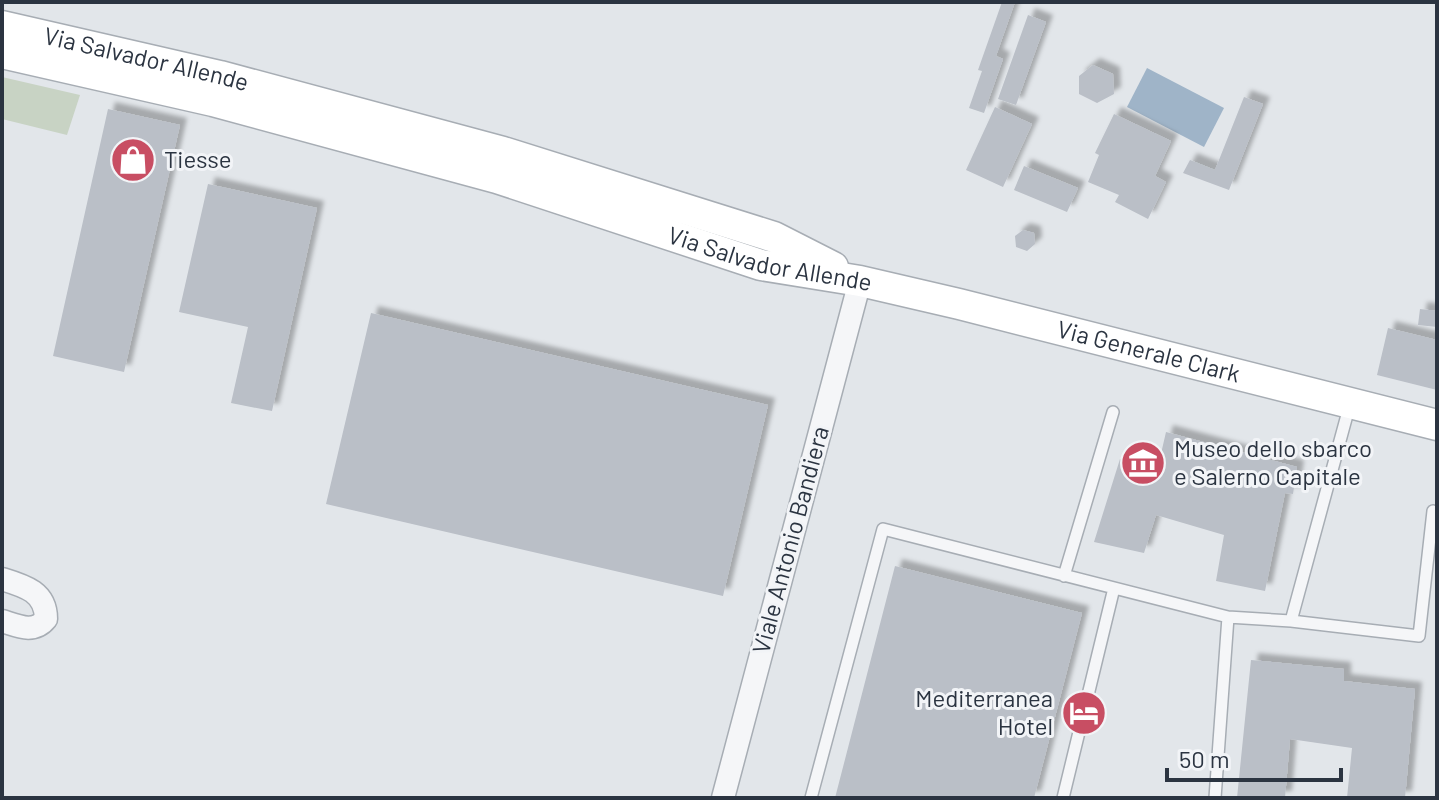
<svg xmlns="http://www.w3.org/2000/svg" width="1439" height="800" font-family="Barlow,sans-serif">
	<defs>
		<filter id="shadow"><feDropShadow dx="7" dy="-7" stdDeviation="2" flood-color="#0004"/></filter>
	</defs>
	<rect width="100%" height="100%" fill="#e2e6ea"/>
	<path fill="#c8d3c4" d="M2 77 80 95 67 135 2 119Z"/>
	<path fill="#9fb4c8" d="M1147 68 1224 108 1204 147 1127 107Z"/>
	<path fill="#babfc7" filter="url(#shadow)" d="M1002 2H1015L996 56 1003 59 984 113 969 108 982 71 978 70Z
		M1028 15 1046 22 1016 105 998 99Z
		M1093 65 1113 74 1114 94 1097 103 1079 94V76Z
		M1244 97 1263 104 1229 190 1183 173 1190 160 1215 170Z
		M995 107 1032 124 1003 187 966 170Z
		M108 109 180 125 124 372 53 356Z
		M1114 114 1171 141 1155 176 1166 182 1148 219 1115 202 1119 195 1088 182 1099 155 1095 153Z
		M1024 166 1078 188 1067 212 1014 190Z
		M208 184 317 208 272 411 231 403 248 327 179 312Z
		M1023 230 1034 233 1035 244 1027 251 1016 247 1015 236Z
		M1420 309 1437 311V327L1418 325Z
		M371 313 768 405 723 596 326 504Z
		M1388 328 1437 340V390L1377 375Z
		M1166 432 1297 467 1293 494 1285 493 1265 591 1216 581 1224 535 1156 515 1144 553 1094 542 1120 459 1157 471Z
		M895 566 1082 613 1034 798H835Z
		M1251 660 1344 669V681L1415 689 1405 798H1347L1352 748 1290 739 1285 798H1237Z"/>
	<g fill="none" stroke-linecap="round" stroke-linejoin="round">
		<g stroke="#a7adb4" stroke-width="14">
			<path id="service" d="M1064 576 1113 412
				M1291 621 1419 636 1433 511
				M811 798 883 529 1228 617 1291 621 1350 404
				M1063 798 1114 588
				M1215 798 1228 617"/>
		</g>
		<g stroke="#a7adb4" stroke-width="25">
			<path id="minor" d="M2 579C25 586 46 592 46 619 34 634 18 626 2 621
				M723 798 860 281"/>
		</g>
		<g stroke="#a7adb4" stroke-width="33">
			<g id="secondary">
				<path id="s1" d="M2 26 220 76 503 152 774 237 833 267"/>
				<path id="s2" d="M2 53 213 101 497 178 761 265 860 281 959 304 1437 425"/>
			</g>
		</g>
		<use href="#service" stroke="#f5f6f8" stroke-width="11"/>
		<use href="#minor" stroke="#f5f6f8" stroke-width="22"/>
		<use href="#secondary" stroke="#fff" stroke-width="30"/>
	</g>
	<defs>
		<g id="shop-disc" transform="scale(2.3)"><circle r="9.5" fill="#c84e63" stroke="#f2f4f7"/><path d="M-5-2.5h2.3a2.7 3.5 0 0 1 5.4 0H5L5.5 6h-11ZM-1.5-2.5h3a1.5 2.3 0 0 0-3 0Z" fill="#fff"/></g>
		<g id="museum-disc" transform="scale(2.3)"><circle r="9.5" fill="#c84e63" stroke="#f2f4f7"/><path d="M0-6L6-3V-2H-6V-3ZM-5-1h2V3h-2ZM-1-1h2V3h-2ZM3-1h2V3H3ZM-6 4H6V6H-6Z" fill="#fff"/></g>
		<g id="hotel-disc" transform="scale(2.3)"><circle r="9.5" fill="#c84e63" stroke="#f2f4f7"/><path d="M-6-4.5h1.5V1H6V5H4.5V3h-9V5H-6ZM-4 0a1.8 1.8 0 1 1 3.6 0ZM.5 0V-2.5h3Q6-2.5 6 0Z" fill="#fff"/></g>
	</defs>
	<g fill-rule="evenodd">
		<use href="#shop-disc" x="133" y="160"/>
		<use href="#museum-disc" x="1143" y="463"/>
		<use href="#hotel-disc" x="1084" y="713"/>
	</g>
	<g text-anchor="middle" stroke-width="6" stroke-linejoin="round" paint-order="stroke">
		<g font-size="24" fill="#2b3441" stroke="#f2f4f7">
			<text dy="8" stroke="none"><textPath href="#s1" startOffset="148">Via Salvador Allende</textPath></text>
			<text dy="8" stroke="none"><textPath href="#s2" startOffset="796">Via Salvador Allende</textPath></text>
			<text dy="8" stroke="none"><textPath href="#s2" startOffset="1186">Via Generale Clark</textPath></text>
			<text transform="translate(791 540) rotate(-75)" y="8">Viale Antonio Bandiera</text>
		</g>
		<g font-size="24" fill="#2b3441" stroke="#f2f4f7" text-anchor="start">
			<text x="164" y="168">Tiesse</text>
			<text x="1174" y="457">Museo dello sbarco<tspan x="1174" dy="28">e Salerno Capitale</tspan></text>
			<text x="1053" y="707" text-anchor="end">Mediterranea<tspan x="1053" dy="28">Hotel</tspan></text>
		</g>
	</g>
	<rect width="1439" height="800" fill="none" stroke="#2b3441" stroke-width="8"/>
	<path d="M1167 768v12h174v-12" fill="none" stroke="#2b3441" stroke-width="4"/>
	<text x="1179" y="768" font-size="24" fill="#2b3441" stroke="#f2f4f7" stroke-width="6" paint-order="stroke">50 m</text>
</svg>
